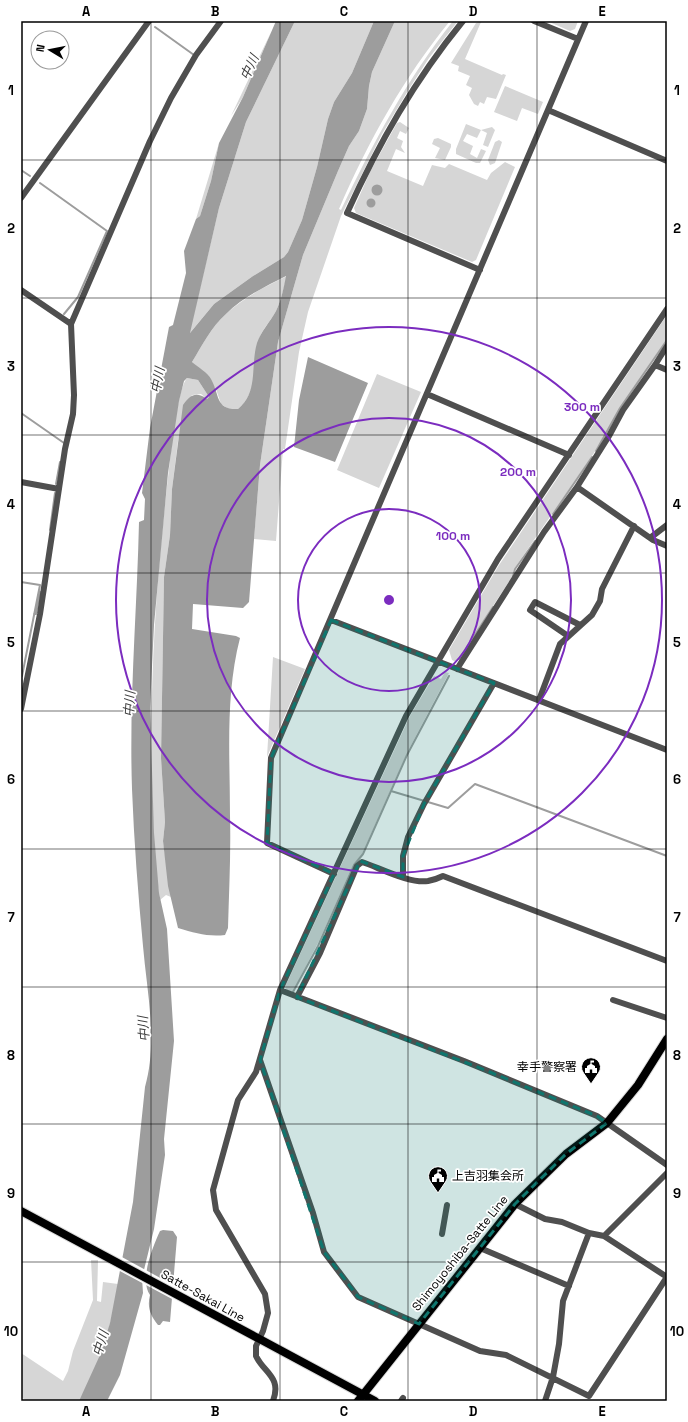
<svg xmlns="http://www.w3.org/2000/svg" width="688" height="1422" font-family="'Space Grotesk','Noto Sans JP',sans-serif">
	<rect width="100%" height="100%" fill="#fff"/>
	<path fill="#d6d6d6" d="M295 21H374L352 73 334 102 328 119 317 167 302 220 288 252 284 257 253 276 214 304 189 334 219 208 246 122Z
		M395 21H450C404 77 368 142 339 209L341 210C373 143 407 79 453 21H458L429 58 409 89 382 134 341 216 308 312 299 352 285 449H283L276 541 254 539 260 465 278 342 303 255 338 171 349 146 359 131 367 109 369 86 372 72Z
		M547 21H578L575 29 570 31Z
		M479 22H481L465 59 502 75 503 74 506 75 496 99 487 97 484 104 480 102 478 106 474 104 469 95 472 88 466 85 470 76 458 71 459 66 451 63 476 23Z
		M272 30 243 97 231 116Z
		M505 86 543 102 538 114 522 108 517 121 494 112Z
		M400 122 409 128 406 134 400 131 397 138 403 141 401 147 405 153 396 149 387 171 423 186 432 165 445 168 449 164 487 180 491 173 505 162 515 167 476 260 472 262 356 213 354 208 371 170 397 123Z
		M466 124 481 130 492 127 495 130 488 147 483 145 487 133 481 130 477 138 467 134 463 141 473 146 470 154 477 158 481 149 486 151 480 163H476L456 154V149Z
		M438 138 451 144V147L445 160 435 158 440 148 432 144 434 139Z
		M499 140 502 142 495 163 490 165 488 160 495 142Z
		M219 143 211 181 200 216 196 219Z
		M287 276C284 287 281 301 276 311 272 319 265 326 261 334 251 359 261 390 238 409L230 410 221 404 216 389 192 362C202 346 211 327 226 314 243 298 266 286 287 276Z
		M667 315V339L620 408 594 453 514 569 512 577 456 662 452 660 449 650 499 565Z
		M377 374 421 392 379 488 337 470Z
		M187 378 198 380 209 397 207 399 201 394 192 395 182 414V422L178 441 172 489 170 535 164 577 161 758 165 822 163 841 171 897 166 895 160 900C154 863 153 825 152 788 149 678 157 569 170 460 172 444 178 388 187 378Z
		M273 657 305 669 267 757Z
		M445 672 449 673 408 751 362 854 353 865 319 941 292 993 287 991 285 987 410 716 434 676 441 679Z
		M91 1260H98L97 1301 101 1302 103 1282 118 1284C112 1325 100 1365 79 1401H27L21 1397V1353L63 1381 68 1371 73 1351 93 1300Z"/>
	<path fill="#9d9d9d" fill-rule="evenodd" d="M276 21H295L246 122 219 208 190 333 214 304 253 276 284 257 288 252 302 220 317 167 328 119 334 102 352 73 374 21H395L372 72 369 86 367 109 359 131 349 146 338 171 303 255 278 342 260 465 249 602 243 608 193 604 192 629 236 636 240 638C225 696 230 757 230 816 231 853 229 891 228 928L225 935C208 937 195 933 178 928L168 886 163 841 165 822 161 758 164 577 170 535 172 489 183 405C190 395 196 391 207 399L209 397 198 380 187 378 184 381 179 401 168 473 154 625 150 708 154 833 159 893 167 929 174 1041 164 1139 165 1155 154 1229 142 1278 143 1293 120 1375 107 1401H79L100 1355 110 1323 133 1202 145 1087C158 1041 147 993 143 946 138 894 134 841 132 789 129 700 137 611 139 522L144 520 145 499 142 493 150 428 169 327 173 325 186 273 184 251 196 219 200 216 211 181 219 143 243 97ZM286 276C284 287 281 301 276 311 270 322 261 331 257 343 250 367 259 391 238 409 215 410 220 395 211 379 208 373 198 367 192 362 202 346 211 327 226 314 242 298 266 286 286 276Z
		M371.5 190a5.5 5.5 0 1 1 11 0a5.5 5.5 0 1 1-11 0Z
		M366.5 203a4.5 4.5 0 1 1 9 0a4.5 4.5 0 1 1-9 0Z
		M308 357 368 383 335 462 294 447 299 400Z
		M163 1230 173 1231 177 1237 170 1322 163 1321 160 1325H158C150 1315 147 1307 150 1295 139 1280 153 1246 160 1231Z"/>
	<path fill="#fff" d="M120 1256 175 1286 174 1300 118 1270Z"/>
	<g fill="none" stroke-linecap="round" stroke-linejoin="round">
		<path stroke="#9d9d9d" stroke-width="2" d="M155 27 194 55
			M21 170 30 176
			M40 183 107 231 78 297 64 314
			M21 413 64 443
			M596 451 620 408 667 340
			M56 484 60 462
			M553 514 592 457
			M50 530 55 493
			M513 576 515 569 535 541
			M21 582 40 585 22 676
			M34 614H36L40 592
			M459 659 493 607
			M391 791 448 808 475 784 667 856
			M293 992 318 946 354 865 363 854 407 755 449 676"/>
		<g stroke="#dbdbdb" stroke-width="10">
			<path id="major" d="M21 1211 375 1401
				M358 1401 515 1204 566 1154 607 1123 638 1085 667 1039"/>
		</g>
		<path stroke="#4f4f4f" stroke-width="6" d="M463 21C414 81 379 143 347 213L480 270
			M534 21 578 39
			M548 110 667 161
			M21 198 149 21
			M21 290 71 324
			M655 365 667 370
			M427 394 569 455
			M21 482 59 489
			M577 487 653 540 667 546
			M650 538 667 525
			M331 620 667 750
			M568 636 530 610 535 602 580 625
			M457 669 544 532 577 487 609 436 623 410 655 365 667 346
			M539 700 560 644 592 615 600 601 602 589 634 526
			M21 709 40 614 65 449 73 414 74 395 71 324 150 141 171 98 196 55 221 21
			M334 874 267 843 271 758 586 21
			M403 877V856L408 837 424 804 494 683
			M280 990 464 1061 597 1116 667 1165
			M297 997 320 953 357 866 362 862C380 868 410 884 428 881 433 880 439 878 443 876L667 961
			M613 1000 667 1018
			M260 1060 313 1213 324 1252 358 1297 480 1351 506 1355 589 1396 667 1277
			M515 1204 545 1219 562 1222 589 1233 604 1236 667 1277
			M442 1234 447 1205
			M604 1236 667 1173
			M480 1248 569 1286
			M273 1401C282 1377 264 1373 256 1356V1346L263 1331 268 1313 265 1294 216 1210 213 1190 238 1100 256 1072 280 990 406 716 498 559 667 309
			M401 1401 403 1398
			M545 1401 553 1377 559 1344 563 1301 589 1233"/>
		<use href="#major" stroke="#000" stroke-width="8"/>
	</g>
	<path fill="#0f766e" fill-opacity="0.2" stroke="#0f766e" stroke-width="3" stroke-dasharray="8 5" stroke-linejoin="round" d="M331 620 494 683 424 804 403 856V877L360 861 297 997 485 1070 597 1116 607 1123 566 1154 515 1204 419 1324 358 1297 324 1252 260 1060 280 990 334 874 267 843 271 758Z"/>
	<path fill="none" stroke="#000" stroke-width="1" stroke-opacity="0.55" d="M151 21V1401M280 21V1401M408 21V1401M537 21V1401M21 160H667M21 298H667M21 435H667M21 573H667M21 711H667M21 849H667M21 987H667M21 1124H667M21 1262H667"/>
	<g fill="none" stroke="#7b2cbf" stroke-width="2">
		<circle cx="389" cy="600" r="91"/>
		<circle cx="389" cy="600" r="182"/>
		<circle cx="389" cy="600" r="273"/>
	</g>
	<defs>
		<g id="civic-pin" transform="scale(1)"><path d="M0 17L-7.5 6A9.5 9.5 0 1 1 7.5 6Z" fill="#000" stroke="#fff"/><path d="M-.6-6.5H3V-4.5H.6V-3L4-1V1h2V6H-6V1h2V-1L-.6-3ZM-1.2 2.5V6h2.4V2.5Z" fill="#fff"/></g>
	</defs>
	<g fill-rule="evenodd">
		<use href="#civic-pin" x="591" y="1067"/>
		<use href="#civic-pin" x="438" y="1176"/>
	</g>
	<g text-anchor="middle" stroke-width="3.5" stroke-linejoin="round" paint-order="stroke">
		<g font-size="12" fill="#000" stroke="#fff" text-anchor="end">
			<text x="577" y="1071">幸手警察署</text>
			<text x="452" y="1180" text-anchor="start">上吉羽集会所</text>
		</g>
		<g font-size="12" fill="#000" stroke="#fff">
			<text transform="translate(460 1253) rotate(-51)" y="4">Shimoyoshiba-Satte Line</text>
			<text transform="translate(203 1296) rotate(29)" y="4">Satte-Sakai Line</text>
		</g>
		<g font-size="13" font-style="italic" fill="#3e3e3e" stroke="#fff">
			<text transform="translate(249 67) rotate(-65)" y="5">中川</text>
			<text transform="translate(157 380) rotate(-79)" y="5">中川</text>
			<text transform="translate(129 704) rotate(-87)" y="5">中川</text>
			<text transform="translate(143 1029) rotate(-94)" y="5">中川</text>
			<text transform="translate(100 1343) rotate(-73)" y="5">中川</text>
		</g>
	</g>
	<circle cx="389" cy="600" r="6" fill="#7b2cbf" stroke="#fff" stroke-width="2"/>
	<g font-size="12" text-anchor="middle" font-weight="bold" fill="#7b2cbf" stroke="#fff" stroke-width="3.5" stroke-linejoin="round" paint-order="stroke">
		<text x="582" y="411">300 m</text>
		<text x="518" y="476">200 m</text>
		<text x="453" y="540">100 m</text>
	</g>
	<rect width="688" height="1422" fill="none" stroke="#ffffff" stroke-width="44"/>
	<g transform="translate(50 50) rotate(280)"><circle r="19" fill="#ffffff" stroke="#999999"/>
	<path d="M0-3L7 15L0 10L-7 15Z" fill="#000000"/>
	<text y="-6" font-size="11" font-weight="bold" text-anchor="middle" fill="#000000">N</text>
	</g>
	<rect x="22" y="22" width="644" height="1378" fill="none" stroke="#000" stroke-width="1.5"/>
	<g font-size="13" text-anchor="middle" font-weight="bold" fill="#000">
		<text x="86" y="16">A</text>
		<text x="215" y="16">B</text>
		<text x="344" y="16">C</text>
		<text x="473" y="16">D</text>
		<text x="602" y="16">E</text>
		<text x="11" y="95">1</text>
		<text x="677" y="95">1</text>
		<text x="11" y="233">2</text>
		<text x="677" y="233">2</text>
		<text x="11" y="371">3</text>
		<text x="677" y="371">3</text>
		<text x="11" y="509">4</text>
		<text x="677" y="509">4</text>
		<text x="11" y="647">5</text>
		<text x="677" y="647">5</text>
		<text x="11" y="784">6</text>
		<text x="677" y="784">6</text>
		<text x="11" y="922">7</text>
		<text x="677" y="922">7</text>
		<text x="11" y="1060">8</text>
		<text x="677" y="1060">8</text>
		<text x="11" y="1198">9</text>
		<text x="677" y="1198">9</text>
		<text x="11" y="1336">10</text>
		<text x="677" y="1336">10</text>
		<text x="86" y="1416">A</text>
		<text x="215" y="1416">B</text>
		<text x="344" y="1416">C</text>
		<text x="473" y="1416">D</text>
		<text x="602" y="1416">E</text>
	</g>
</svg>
